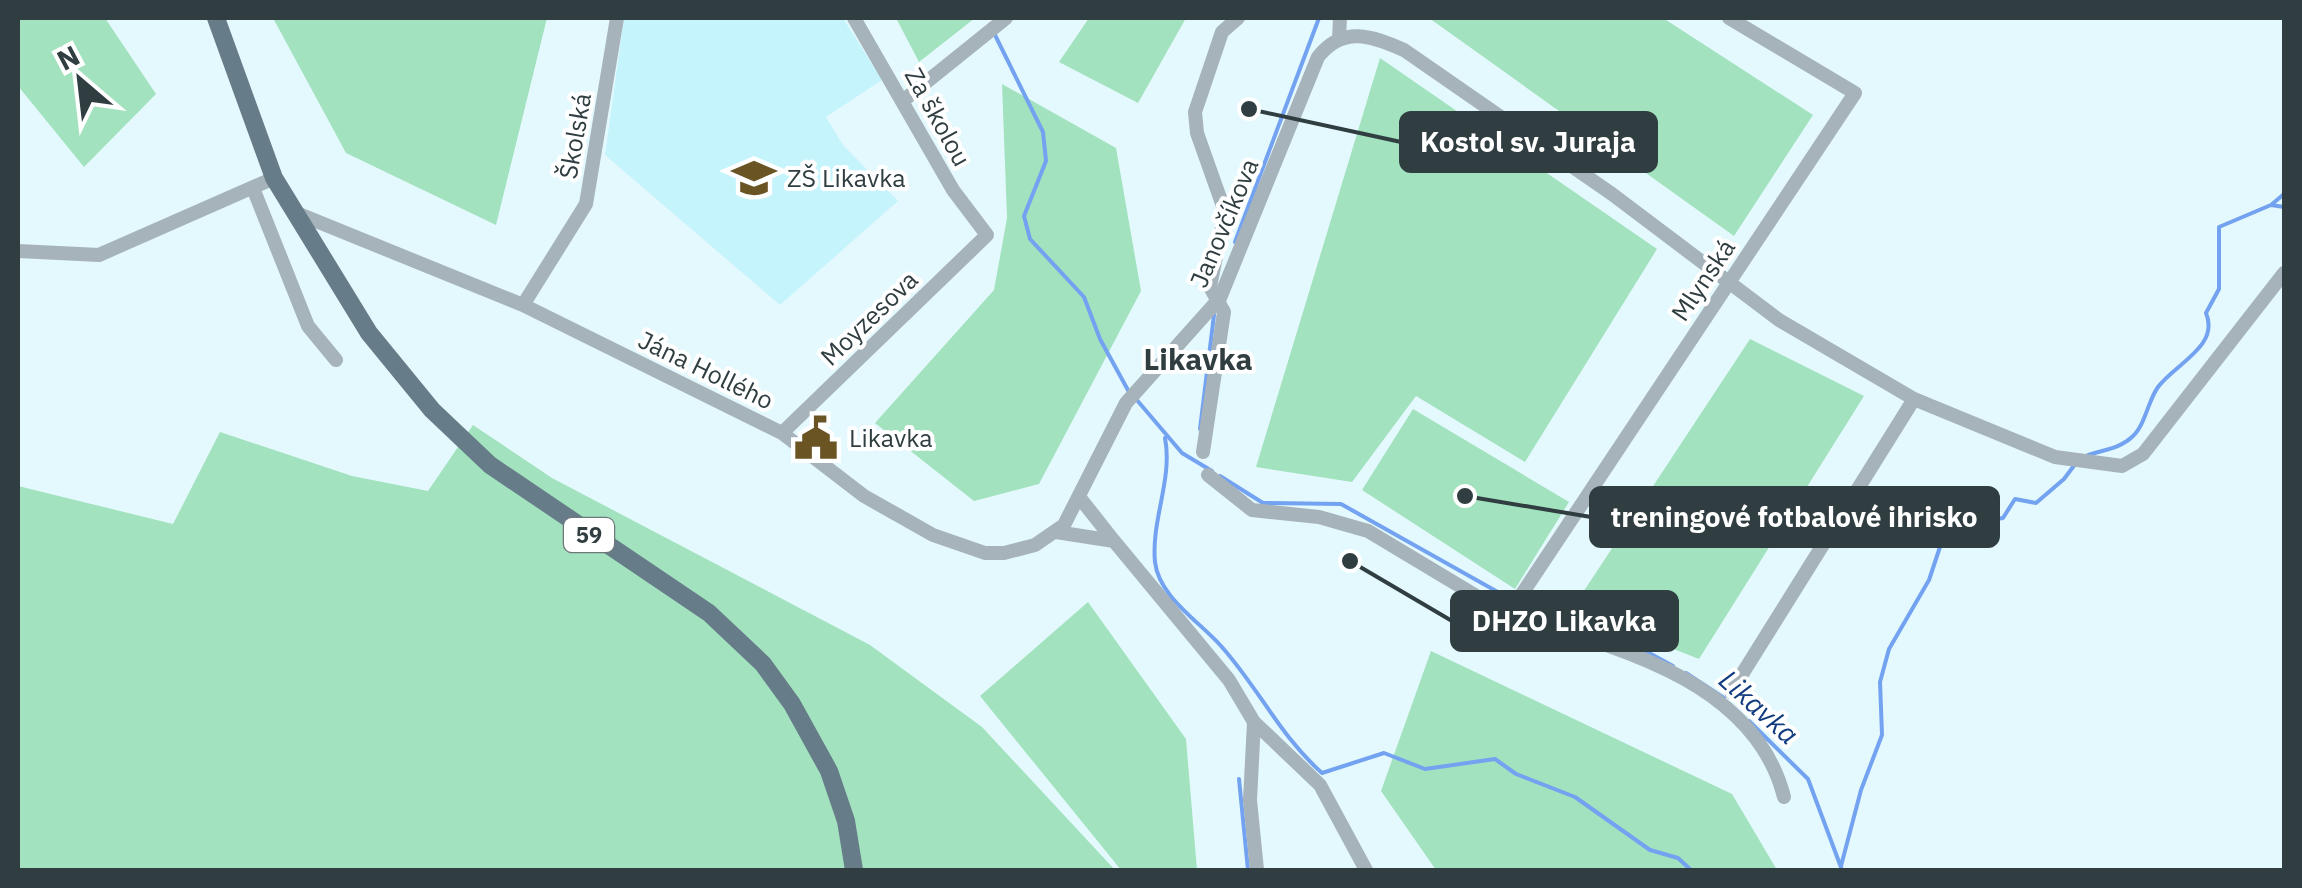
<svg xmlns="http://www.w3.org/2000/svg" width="2302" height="888" font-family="'IBM Plex Sans',sans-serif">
	<rect width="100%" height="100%" fill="#e4f9fd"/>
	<path fill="#c6f4fc" d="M624 18H843L882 80 826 117 843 145 898 201 780 305 605 155Z"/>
	<path fill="#a3e2bf" d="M18 18H105L156 94 84 167 18 86Z
		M273 18H547L496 225 346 153Z
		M896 18H975L919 62Z
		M1089 18H1186L1138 103 1059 62Z
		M1429 18H1663L1813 115 1734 236Z
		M1380 58 1657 249 1525 462 1416 396 1352 482 1256 467Z
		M1002 84 1116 148 1141 291 1039 484 974 501 875 423 994 290 1007 218Z
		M1750 339 1864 396 1699 659 1572 609Z
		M1413 409 1569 502 1515 589 1362 490Z
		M473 425 552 478 870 645 982 727 1115 870H18V486L173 524 220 432 352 476 428 491Z
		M1088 602 1186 739 1197 870H1121L980 696Z
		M1431 651 1732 794 1777 870H1436L1381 791Z"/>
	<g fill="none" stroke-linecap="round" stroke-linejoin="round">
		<path stroke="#73a2f1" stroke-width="4" d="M995 35 1043 132 1046 161 1024 216 1030 239 1084 297 1100 339 1129 392
			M2271 205 2284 207
			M1235 242 1319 18
			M1136 399 1182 453 1212 471
			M1200 429 1214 315
			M1165 438C1173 479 1151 520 1155 562 1159 597 1199 621 1221 646 1258 687 1280 736 1322 773L1384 753 1425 769 1495 759 1516 774 1575 797 1650 850 1678 858 1691 870
			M2083 457C2099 450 2119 450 2133 436 2145 425 2148 401 2158 387 2175 364 2220 346 2206 313L2219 289V227L2271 205 2284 194
			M1220 476 1263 503 1341 504 1512 600
			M1520 604 1627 641 1673 666
			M1686 673 1724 698
			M1749 721 1808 779 1842 870
			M1239 779 1248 870
			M1841 866 1861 790 1882 735 1880 682 1889 649 1929 580 1943 538 1957 542 1977 522 2003 518 2015 499 2036 503 2064 479 2076 463"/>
		<path stroke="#a7b3ba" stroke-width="14" d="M1729 18 1855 93 1508 615C1609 645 1754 678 1784 797
			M1339 39 1340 18
			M904 100 1006 18
			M253 188 308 326 336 360
			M294 212 523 305 782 433 864 496 933 535 985 553H1004L1035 545 1064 525 1126 403 1220 298 1318 57C1343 25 1372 36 1404 50L1612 194 1779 320 1914 399 2055 457 2122 466 2143 454 2284 273
			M18 251 99 255 274 178
			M523 305 586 204 617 18
			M782 433 987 235 953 190 854 18
			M1203 452 1224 312 1210 287 1225 212 1197 133 1195 112 1222 32 1238 18
			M1208 475 1252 510 1319 517 1368 531 1508 615
			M1080 498 1114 541
			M1056 532 1114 541 1229 680 1254 722 1320 785 1366 870
			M1731 692 1914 399
			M1254 722 1250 800 1257 870"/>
		<path stroke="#667c89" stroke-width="18" d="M216 18 274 178 369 333 432 410 490 465 709 613 763 664 792 704 829 771 846 821 854 870"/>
	</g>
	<defs>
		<g id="school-bare" transform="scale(3.45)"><path d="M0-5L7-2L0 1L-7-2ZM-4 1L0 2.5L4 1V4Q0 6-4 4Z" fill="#6a5424" stroke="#fff" stroke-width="2.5" paint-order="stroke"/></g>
		<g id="civic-bare" transform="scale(3.45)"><path d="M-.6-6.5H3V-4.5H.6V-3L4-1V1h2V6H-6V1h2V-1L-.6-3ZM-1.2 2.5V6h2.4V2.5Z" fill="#6a5424" stroke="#fff" stroke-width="2.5" paint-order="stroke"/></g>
	</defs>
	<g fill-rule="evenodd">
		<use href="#school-bare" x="754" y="178"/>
		<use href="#civic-bare" x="816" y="438"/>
	</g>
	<g text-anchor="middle" stroke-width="8" stroke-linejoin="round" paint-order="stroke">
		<rect fill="#fff" stroke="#6e787a" stroke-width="2.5" x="564" y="518" width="50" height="34" rx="8"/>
		<g font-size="22" font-weight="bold" fill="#303e41">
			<text x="589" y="543">59</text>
		</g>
		<g font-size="25" fill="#303e41" stroke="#fff">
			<text transform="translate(938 117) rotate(61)" y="9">Za školou</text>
			<text transform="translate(575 136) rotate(-80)" y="9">Školská</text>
			<text transform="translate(1224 223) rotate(-67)" y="9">Janovčíkova</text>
			<text transform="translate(1703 280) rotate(-56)" y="9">Mlynská</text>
			<text transform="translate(869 318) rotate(-44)" y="9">Moyzesova</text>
			<text transform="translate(706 370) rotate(26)" y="9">Jána Hollého</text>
		</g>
		<g font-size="25" fill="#303e41" stroke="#fff" text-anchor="start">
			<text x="787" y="187">ZŠ Likavka</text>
			<text x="849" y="447">Likavka</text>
		</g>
		<g font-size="28" font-style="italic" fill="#103b7f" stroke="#fff">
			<text transform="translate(1759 707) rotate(42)" y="10">Likavka</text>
		</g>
		<g font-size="30" font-weight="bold" fill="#303e41" stroke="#fff">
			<text x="1198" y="370">Likavka</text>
		</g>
	</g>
	<path fill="none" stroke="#303e41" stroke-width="4" d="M1249 109L1401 142M1465 496L1591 517M1350 561L1452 621"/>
	<g fill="#303e41" stroke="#fff" stroke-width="4">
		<circle cx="1249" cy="109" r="10"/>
		<circle cx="1465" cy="496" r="10"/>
		<circle cx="1350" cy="561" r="10"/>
	</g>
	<g fill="#303e41" stroke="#303e41" stroke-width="4">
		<rect x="1401" y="113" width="255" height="58" rx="10"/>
		<rect x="1591" y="488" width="407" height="58" rx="10"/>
		<rect x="1452" y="592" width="225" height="58" rx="10"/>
	</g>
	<g font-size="28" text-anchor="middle" font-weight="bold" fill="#fff">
		<text x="1528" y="152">Kostol sv. Juraja</text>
		<text x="1794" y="527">treningové fotbalové ihrisko</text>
		<text x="1564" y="631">DHZO Likavka</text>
	</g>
	<rect width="2302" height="888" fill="none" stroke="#303e41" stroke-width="40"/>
	<g transform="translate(80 80) rotate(332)" stroke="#ffffff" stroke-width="8" paint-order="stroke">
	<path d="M0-8L18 38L0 25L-18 38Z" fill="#303e41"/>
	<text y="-15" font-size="28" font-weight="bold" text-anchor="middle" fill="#303e41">N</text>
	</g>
</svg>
